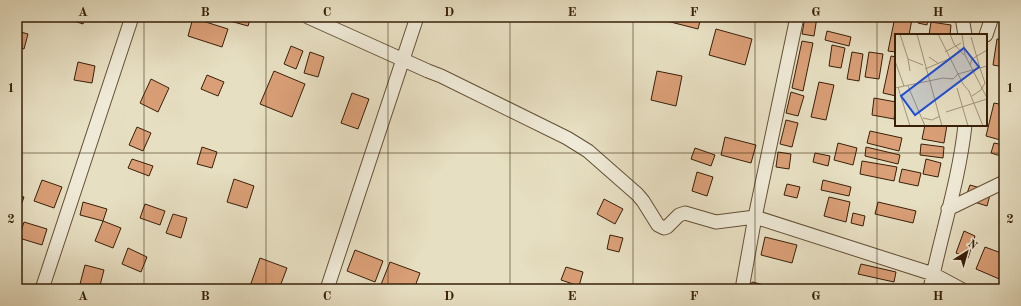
<svg xmlns="http://www.w3.org/2000/svg" width="1021" height="306" font-family="'Old Standard TT',serif">
	<rect width="100%" height="100%" fill="#e7dfc2"/>
	<filter id="stains"><feTurbulence type="fractalNoise" baseFrequency=".005" numOctaves="4"/><feColorMatrix values="0 0 0 0 .2 0 0 0 0 .09 0 0 0 0 .02 0 0 0 .5 -.17"/></filter>
	<radialGradient id="worn" r=".72"><stop offset=".6" stop-color="#630" stop-opacity="0"/><stop offset="1" stop-color="#630" stop-opacity=".3"/></radialGradient>
	<path fill="#da9f77" stroke="#382008" d="M68 17H85L83 24 68 19Z
		M231 17H251L248 26 230 21Z
		M651 17H701L698 29Z
		M805 17H817L814 36 802 34Z
		M895 17 912 19 909 35H896V52L888 51Z
		M919 17H928L927 25 918 23Z
		M193 18 228 29 222 47 188 36Z
		M931 22 951 25 950 35H929Z
		M716 29 752 39 745 65 709 55Z
		M17 31 28 34 24 49 17 47Z
		M827 31 851 37 849 46 825 40Z
		M997 39 1004 40V67L993 65Z
		M802 41 813 43 803 91 792 88Z
		M832 45 845 48 841 68 829 66Z
		M291 46 303 51 296 69 284 64Z
		M310 52 324 57 318 77 304 73Z
		M852 52 863 54 859 81 847 79Z
		M869 52 883 54 879 79 865 77Z
		M891 56 896 57V96L883 93Z
		M78 62 95 66 92 83 74 80Z
		M274 71 305 84 292 117 260 104Z
		M657 71 682 76 676 106 651 100Z
		M207 75 224 82 218 96 201 89Z
		M151 79 169 88 158 112 140 103Z
		M17 80 21 82 17 96Z
		M819 82 834 85 826 120 811 117Z
		M791 92 804 96 798 116 786 113Z
		M352 93 369 99 358 129 341 123Z
		M874 98 896 102 894 119 872 115Z
		M994 103 1004 105V141L986 136Z
		M786 120 798 123 792 147 780 144Z
		M925 125H947L944 143 922 139Z
		M137 127 151 133 143 151 129 145Z
		M870 131 902 138 899 151 867 143Z
		M725 137 756 145 751 163 721 155Z
		M838 143 857 148 853 165 834 160Z
		M994 143 1004 145V157L991 153Z
		M921 144 944 147 943 158 920 155Z
		M202 147 217 152 212 168 197 164Z
		M866 147 900 155 898 164 865 156Z
		M695 148 715 155 711 166 691 159Z
		M778 152 791 154 789 169 776 167Z
		M815 153 830 156 828 166 813 162Z
		M132 159 153 166 149 176 128 168Z
		M926 159 941 163 938 177 923 174Z
		M862 161 897 167 894 181 860 174Z
		M902 169 921 173 918 186 899 182Z
		M697 172 713 177 707 196 692 191Z
		M234 179 254 186 247 208 227 202Z
		M42 180 62 187 54 208 34 201Z
		M823 180 851 187 849 196 821 190Z
		M787 184 800 187 797 198 784 195Z
		M970 185 991 191 987 206 965 199Z
		M17 195 24 197 18 214 17 213Z
		M829 197 850 202 846 222 824 216Z
		M604 199 623 209 615 224 597 214Z
		M83 202 107 209 103 221 80 215Z
		M878 202 916 211 913 223 875 214Z
		M145 204 165 211 160 225 140 218Z
		M853 213 865 216 863 226 851 223Z
		M173 214 187 218 181 238 166 233Z
		M103 221 121 228 113 248 95 241Z
		M24 222 47 229 42 245 19 238Z
		M964 231 975 236 968 258 956 253Z
		M610 235 623 238 619 252 607 249Z
		M765 237 797 245 792 263 761 255Z
		M985 247 1004 254V281L976 269Z
		M128 248 147 257 141 272 122 264Z
		M355 250 383 261 375 282 347 271Z
		M260 258 287 268 279 289H249Z
		M390 262 420 273 414 289H386L380 287Z
		M861 264 896 272 894 282 858 274Z
		M85 265 104 270 99 289 80 284Z
		M566 267 583 272 579 286 561 280Z
		M17 278 21 279 18 289H17Z
		M752 282 769 286 768 289H750Z
		M844 284 866 289H843Z"/>
	<g fill="none" stroke-linecap="round" stroke-linejoin="round">
		<g stroke="#645036" stroke-width="15">
			<path id="street" d="M308 17 428 71 441 76 567 138 588 151 637 194 643 201 658 225 664 228 667 227 679 215 685 213 716 222 755 217 933 274 961 289
				M962 17 965 35
				M986 35 992 17
				M948 209 1004 182
				M42 289 132 17
				M327 289 417 17
				M742 289 755 217 797 17
				M930 289C941 234 959 181 965 125"/>
		</g>
		<use href="#street" stroke="#efead7" stroke-width="13"/>
	</g>
	<path fill="none" stroke="#382008" stroke-width="1" stroke-opacity="0.55" d="M144 17V289M266 17V289M388 17V289M510 17V289M633 17V289M755 17V289M877 17V289M17 153H1004"/>
	<g transform="translate(895 34)">
		<rect width="92" height="92" fill="#e7dfc2"/>
		<path fill="none" stroke="#a19378" stroke-width="1" d="M5 0 13 25 28 31M22 0 47 92M43 0 68 50 74 57 88 92M55 0 59 10 69 21M67 0 70 21 92 64M76 3 85 34M50 18 66 9M34 23 44 30M13 25 15 37M0 27 9 52M75 31 77 25 92 16M30 35 56 24M13 52 30 92M3 53 15 92M0 54 48 44 58 45 63 40 92 32M62 54 73 92M77 62 86 56 90 49 85 34M51 78 92 65M28 84 37 86 45 82"/>
		<path fill="#1d4ed8" fill-opacity="0.15" stroke="#1d4ed8" stroke-width="2" d="M69 14 84 33 20 81 6 62Z"/>
		<rect width="92" height="92" fill="none" stroke="#382008" stroke-width="2"/>
	</g>
	<rect width="1021" height="306" fill="none" stroke="#e7dfc2" stroke-width="44"/>
	<g transform="translate(967 252) rotate(37)" stroke="#efead7" stroke-width="3" paint-order="stroke">
	<path d="M0-3L7 15L0 10L-7 15Z" fill="#382008"/>
	<text y="-6" font-size="11" font-weight="bold" text-anchor="middle" fill="#382008">N</text>
	</g>
	<rect x="22" y="22" width="977" height="262" fill="none" stroke="#382008" stroke-width="1.5"/>
	<g font-size="13" text-anchor="middle" font-weight="bold" fill="#382008">
		<text x="83" y="16">A</text>
		<text x="205" y="16">B</text>
		<text x="327" y="16">C</text>
		<text x="449" y="16">D</text>
		<text x="572" y="16">E</text>
		<text x="694" y="16">F</text>
		<text x="816" y="16">G</text>
		<text x="938" y="16">H</text>
		<text x="11" y="92">1</text>
		<text x="1010" y="92">1</text>
		<text x="11" y="223">2</text>
		<text x="1010" y="223">2</text>
		<text x="83" y="300">A</text>
		<text x="205" y="300">B</text>
		<text x="327" y="300">C</text>
		<text x="449" y="300">D</text>
		<text x="572" y="300">E</text>
		<text x="694" y="300">F</text>
		<text x="816" y="300">G</text>
		<text x="938" y="300">H</text>
	</g>
	<rect width="100%" height="100%" filter="url(#stains)"/>
	<rect width="100%" height="100%" fill="url(#worn)"/>
</svg>
